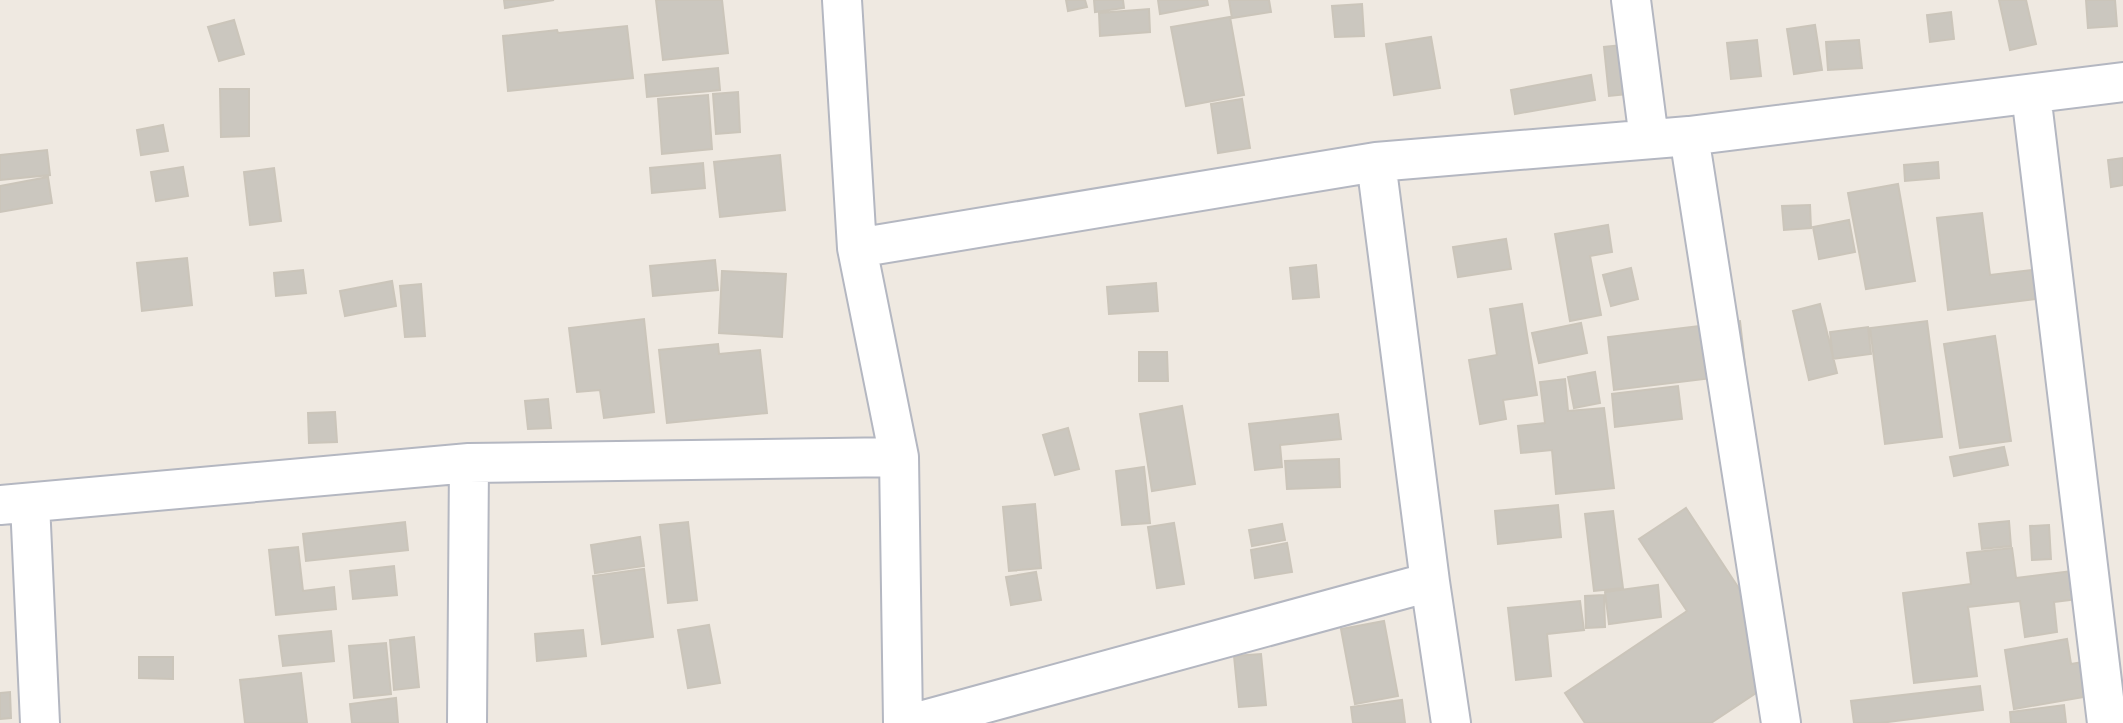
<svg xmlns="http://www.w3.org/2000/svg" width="2123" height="723" font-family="'Nunito Sans',sans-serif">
	<rect width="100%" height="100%" fill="#efe9e1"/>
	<path fill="#cbc7bf" stroke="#cbc5ba" stroke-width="2" d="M504 0H554L505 8Z
		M656 0H722L728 53 663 60Z
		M1066 0H1085L1087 7 1068 11Z
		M1094 0H1123L1124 8 1095 12Z
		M1158 0H1207L1208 5 1160 14Z
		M1229 0H1269L1271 12 1232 18Z
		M1999 0H2026L2036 44 2010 50Z
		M2086 0H2115L2117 26 2088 28Z
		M1362 4 1364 36 1335 37 1332 6Z
		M1149 9 1150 32 1100 36 1099 13Z
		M1951 12 1954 39 1930 42 1927 15Z
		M1230 17 1244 95 1186 106 1171 27Z
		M234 20 244 54 219 61 208 27Z
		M1815 25 1822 70 1794 74 1787 29Z
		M627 26 633 78 508 91 503 36 557 30 558 33Z
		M1431 37 1440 88 1394 95 1386 44Z
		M1757 40 1761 76 1731 79 1727 43Z
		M1859 40 1862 68 1828 70 1826 42Z
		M1632 44 1637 93 1609 96 1604 47Z
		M718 68 720 90 647 97 645 75Z
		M1591 75 1595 100 1515 114 1511 90Z
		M220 89H249V136L221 137Z
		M738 92 740 132 716 134 713 94Z
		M708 95 712 149 662 154 658 99Z
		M1242 99 1250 148 1218 153 1211 104Z
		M163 125 168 151 141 155 137 130Z
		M47 150 50 175 0 180V155Z
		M780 155 785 210 720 217 714 162Z
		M2123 158V185L2111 187 2108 160Z
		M1938 162 1939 178 1905 181 1904 165Z
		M703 163 705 188 652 193 650 168Z
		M183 167 188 196 156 201 151 172Z
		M274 168 281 221 250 225 244 172Z
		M48 177 52 203 0 212V186Z
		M1898 184 1915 281 1866 289 1848 193Z
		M1810 205 1811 228 1784 230 1782 206Z
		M1982 213 1990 275 2048 268 2052 297 1948 310 1937 218Z
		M1849 220 1855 252 1819 259 1813 227Z
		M1608 225 1612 252 1590 256 1601 315 1570 321 1555 234Z
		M1506 239 1511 269 1458 277 1453 247Z
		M187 258 192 305 142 311 137 263Z
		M715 260 718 290 653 296 650 266Z
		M1316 265 1319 297 1293 299 1290 268Z
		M1631 268 1638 299 1611 306 1603 275Z
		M303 270 306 293 276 296 274 273Z
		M722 271 786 274 782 337 719 333Z
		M392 281 396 306 345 316 340 291Z
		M1156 283 1158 311 1109 314 1107 287Z
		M421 284 425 336 405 337 400 286Z
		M1522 304 1537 395 1503 400 1506 419 1480 424 1469 360 1497 355 1490 309Z
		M1820 304 1837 373 1809 380 1793 311Z
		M644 319 654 412 604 418 600 390 577 392 569 328Z
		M1740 321 1746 374 1614 390 1608 337Z
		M1927 321 1942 437 1885 444 1870 328Z
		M1581 323 1587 353 1539 363 1532 333Z
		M1868 327 1871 354 1833 359 1830 332Z
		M1995 336 2011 441 1960 448 1944 344Z
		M718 344 719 354 760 350 767 413 667 423 659 350Z
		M1139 352H1167L1168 381H1139Z
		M1595 372 1600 403 1574 408 1568 377Z
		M1565 379 1568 411 1604 408 1614 488 1556 494 1552 450 1521 453 1518 426 1545 423 1540 382Z
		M1678 386 1682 419 1615 427 1612 394Z
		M548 399 551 428 528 429 525 401Z
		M1182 406 1195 484 1152 491 1140 414Z
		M335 412 337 442 309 443 308 413Z
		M1338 414 1341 439 1280 445 1282 467 1255 470 1249 424Z
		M1068 428 1079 469 1055 475 1043 435Z
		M2004 447 2008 465 1954 476 1950 457Z
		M1339 459 1340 487 1287 489 1285 461Z
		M1144 467 1150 523 1122 525 1116 471Z
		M1035 504 1041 568 1009 571 1003 507Z
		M1558 505 1561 537 1498 544 1495 511Z
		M1686 508 1792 669 1711 723H1585L1565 693 1687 611 1639 539Z
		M1613 511 1623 588 1594 591 1585 514Z
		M2009 521 2011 546 1982 549 1979 524Z
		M405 522 408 550 306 561 303 534Z
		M688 522 697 600 668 603 660 525Z
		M1174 523 1184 584 1157 588 1148 527Z
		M1282 524 1285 540 1252 546 1249 530Z
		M2049 525 2051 559 2032 560 2030 526Z
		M640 537 644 566 595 573 591 545Z
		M1287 543 1292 572 1255 578 1251 550Z
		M298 547 303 591 334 587 336 609 276 615 269 550Z
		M2012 548 2016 578 2072 571 2102 596 2054 602 2057 632 2025 637 2020 601 1968 607 1977 676 1914 683 1903 593 1971 584 1967 553Z
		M394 566 397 595 353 599 350 571Z
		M644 569 653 637 602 644 593 576Z
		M1036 572 1041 600 1011 605 1006 577Z
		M1658 585 1661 617 1609 624 1605 592Z
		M1604 595 1605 627 1586 628 1585 596Z
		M1580 601 1584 630 1547 634 1551 676 1516 680 1508 608Z
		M1384 621 1398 696 1355 704 1341 629Z
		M709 625 720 683 688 688 678 630Z
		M583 630 586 656 537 661 535 634Z
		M331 631 334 661 283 666 279 636Z
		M414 637 419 687 394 690 390 640Z
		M2067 639 2071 664 2095 660 2101 694 2014 709 2005 650Z
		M386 643 391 694 354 698 349 646Z
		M1261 654 1266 705 1239 707 1234 656Z
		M139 657H173V679L139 678Z
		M301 673 307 723H245L240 680Z
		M1980 686 1983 710 1880 723H1854L1851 701Z
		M10 692 11 718 0 719V693Z
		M396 698 398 723H352L350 704Z
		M1402 700 1405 723H1353L1351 707Z
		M2064 705 2066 723H2011L2010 712Z"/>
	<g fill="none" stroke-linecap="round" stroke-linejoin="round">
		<g stroke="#b4b7c1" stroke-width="42">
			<path id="street" d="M842 0 857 248 899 457 903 723
				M1631 0 1649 139
				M2031 94 2107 723
				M1689 136 1781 723
				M1376 162 1430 582 1451 723
				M857 248 1376 162 1689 136 2123 82
				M30 503 40 723
				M0 505 469 463 899 457
				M467 723 469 463
				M913 723 1430 582"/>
		</g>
		<use href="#street" stroke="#fff" stroke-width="38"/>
	</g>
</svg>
